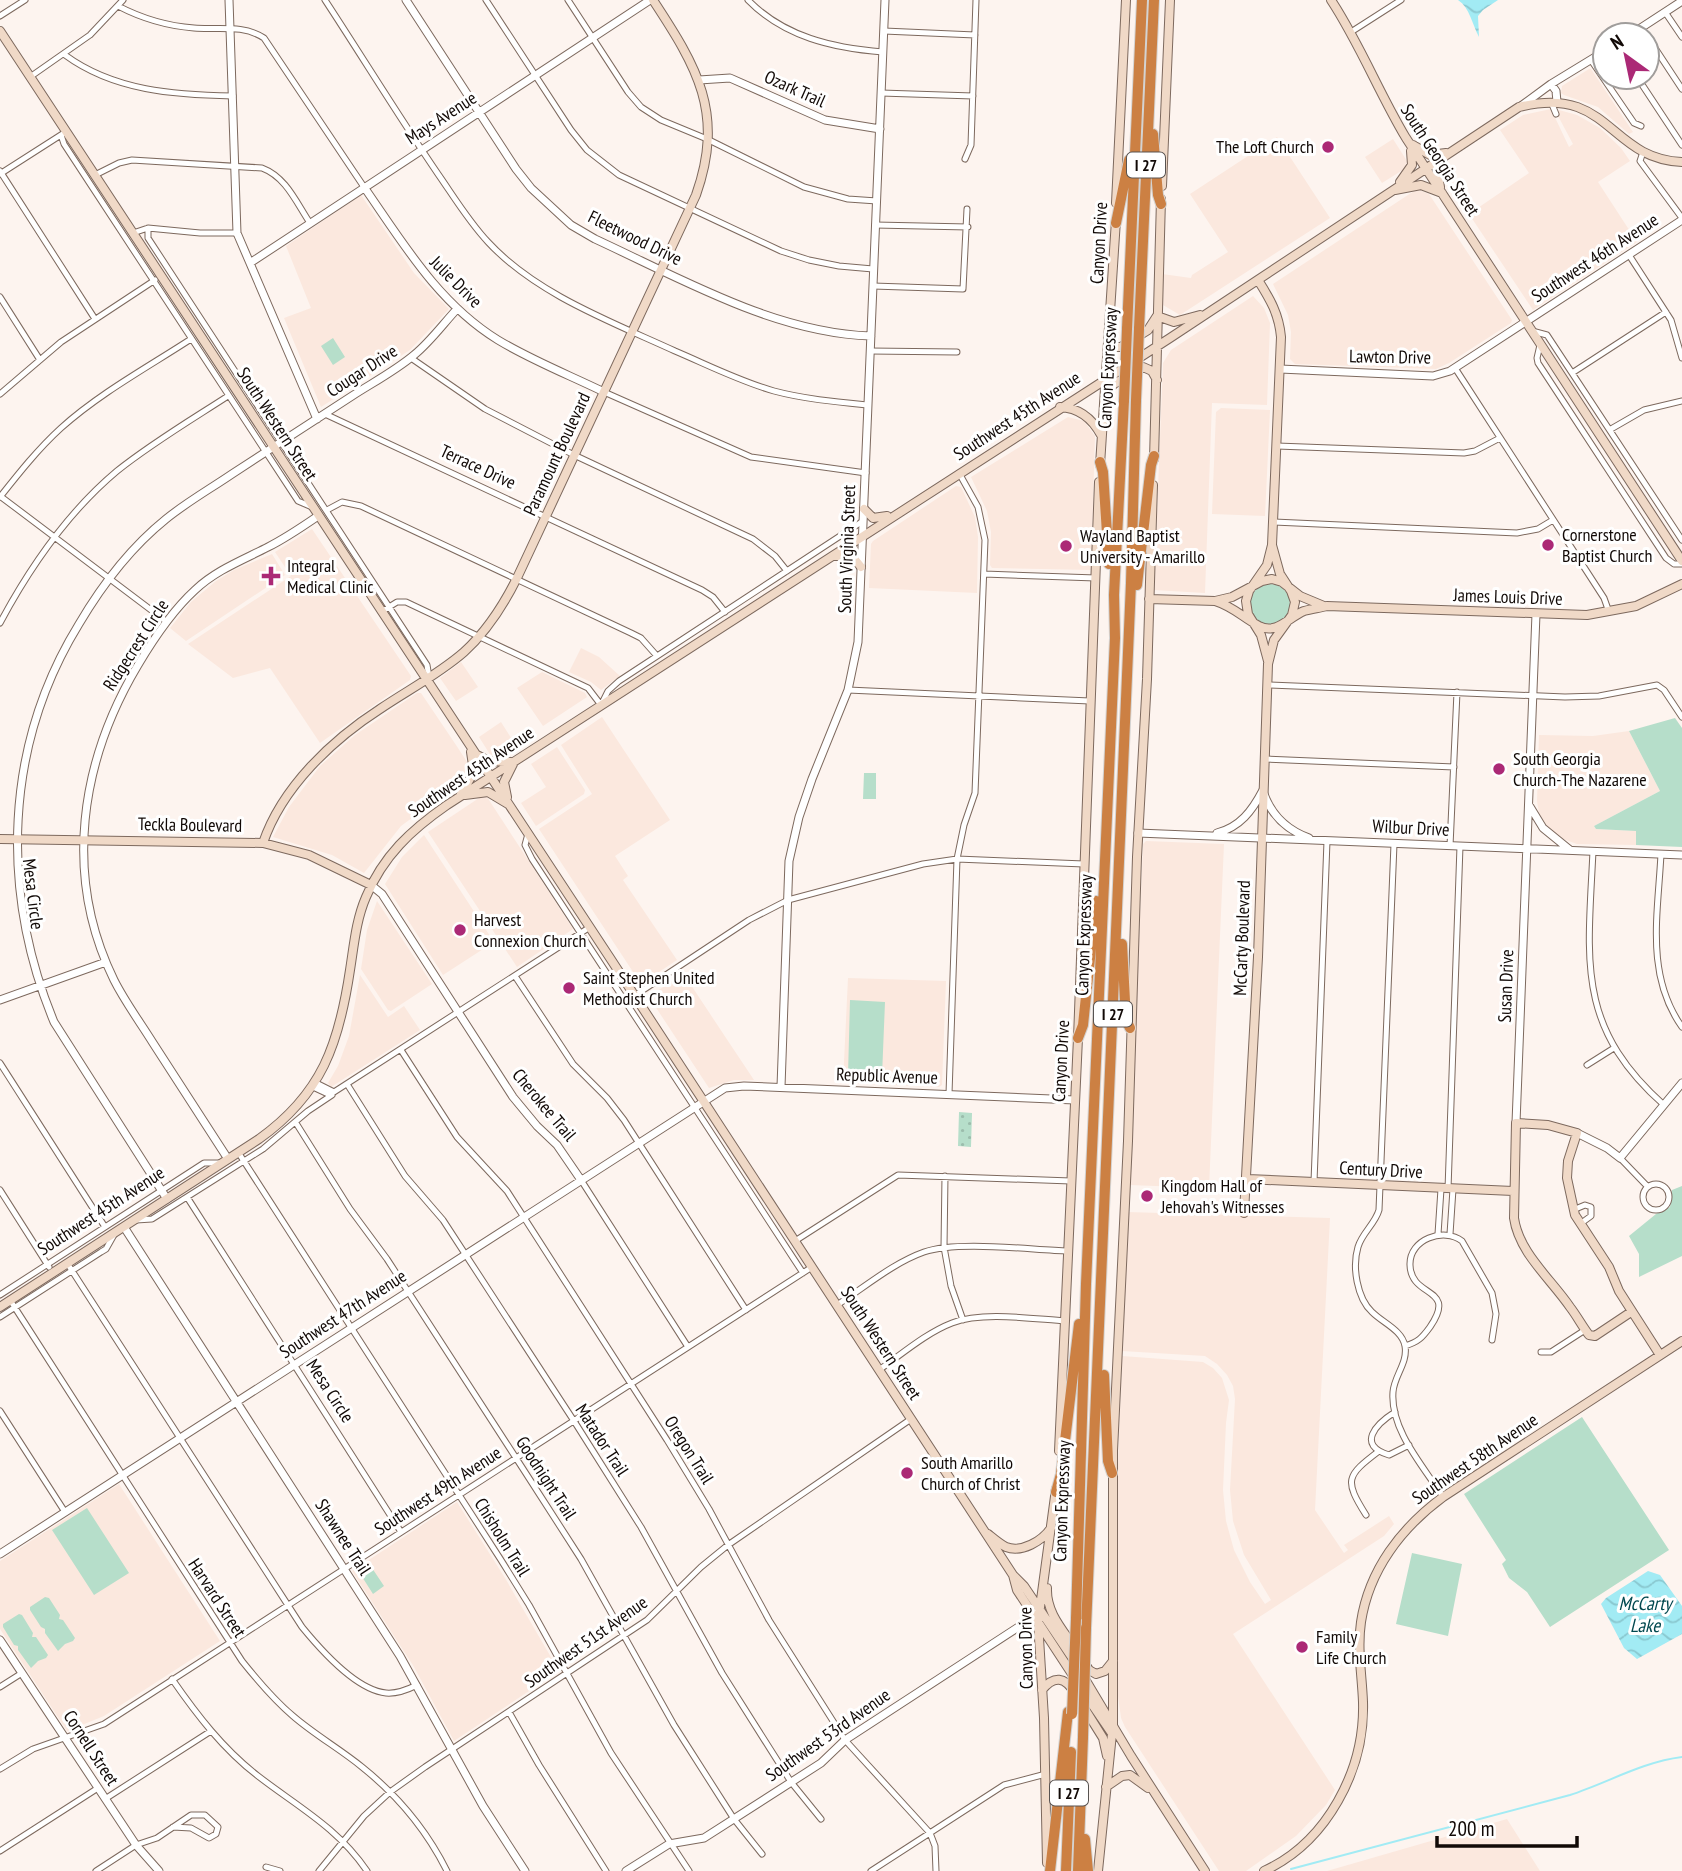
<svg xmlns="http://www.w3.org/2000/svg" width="1682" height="1871" font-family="'PT Sans Narrow',sans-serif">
	<defs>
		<pattern id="garden-dots" width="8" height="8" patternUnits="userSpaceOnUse" patternTransform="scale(1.75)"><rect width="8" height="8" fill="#b6deca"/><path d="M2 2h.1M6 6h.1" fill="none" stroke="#9bbdac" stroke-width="1.8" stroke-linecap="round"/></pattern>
		<pattern id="water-waves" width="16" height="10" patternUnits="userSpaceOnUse" patternTransform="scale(1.75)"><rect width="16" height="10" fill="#a2ebf4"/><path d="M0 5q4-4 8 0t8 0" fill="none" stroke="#8ac8d0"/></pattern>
	</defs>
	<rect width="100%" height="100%" fill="#fdf4ef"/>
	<path fill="#fbe8de" d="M1589 69H1591L1633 132 1629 134 1598 107 1564 95 1561 93 1562 86Z
		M1551 109 1569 147 1573 144 1557 114 1559 110 1577 115 1600 128 1621 148 1630 161 1598 182 1637 242 1533 310 1469 214 1529 173 1500 130 1523 115Z
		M1277 137 1330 218 1180 315 1163 305 1161 301 1162 274 1191 278 1192 275 1228 252 1190 194Z
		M1393 139 1407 161 1406 168 1382 183 1365 157Z
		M1417 189 1429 194 1512 320 1511 323 1449 363 1436 369 1295 364 1290 359 1291 332 1288 315 1273 284Z
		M361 195 414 273 449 309 410 350 321 407 284 318 311 308 286 246Z
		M1253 296 1264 308 1270 323 1267 405 1212 403 1205 593 1154 590 1163 363 1171 350Z
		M1221 408 1270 410 1265 516 1212 514 1216 412Z
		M1068 417 1084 421 1095 436 1091 570 992 568 990 565 991 532 987 511 971 477Z
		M956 486 961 487 975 517 978 537 977 593 869 588 871 544 873 541Z
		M312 529 411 676 410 680 320 743 270 668 233 678 188 644 291 576 275 552Z
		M272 554 285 575 186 641 170 628 191 602 216 581 234 570Z
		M581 648 599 657 620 676 601 690 591 682 569 672Z
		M461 662 478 687 456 701 440 678Z
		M542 672 585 693 587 697 543 726 517 688Z
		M417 693H421L456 745 471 768 469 776 401 826 364 873 332 855 273 837 289 807 320 766 355 735Z
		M602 717 670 820 615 856 628 876 623 880 677 960 641 984 539 829 592 794 561 745Z
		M501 722 515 744 497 756H491L479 737Z
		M1629 731 1660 791 1594 826 1596 829 1636 831V845L1577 844 1560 838 1548 828 1539 813 1537 801 1539 735 1593 736Z
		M557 747 585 790 584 794 536 826 521 803 546 787 531 764Z
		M482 796 487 797 573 929 517 967 428 832Z
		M424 835 494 942 443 975 385 884 402 857Z
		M1146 841 1224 844 1209 1188 1129 1185 1143 844Z
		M377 901 432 984 391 1011 388 1010 361 969 367 930Z
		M683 973 730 1044 754 1080H734L709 1088 649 997Z
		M360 975 388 1017 404 1006 420 1030 331 1087 328 1083 338 1066 349 1036Z
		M848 978 946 981 942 1085 939 1087 843 1083Z
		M1127 1212 1330 1218 1315 1510 1344 1553 1348 1550 1344 1545 1389 1516 1394 1524 1384 1536 1233 1634 1335 1790 1326 1805 1296 1836 1246 1871H1219L1125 1727 1121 1718 1118 1696 1117 1492 1122 1356 1203 1362 1213 1368 1222 1378 1229 1400 1226 1423 1223 1490 1226 1521 1234 1550 1250 1582 1265 1604 1271 1600 1244 1555 1233 1521 1230 1490 1235 1399 1233 1386 1227 1375 1217 1364 1205 1356 1122 1351Z
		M119 1484 220 1641 104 1716 67 1731 0 1629V1561Z
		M457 1502 505 1578 559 1671 454 1741 414 1667 352 1571Z
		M1507 1819 1540 1871H1327Z"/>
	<path fill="#b6deca" d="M333 338 345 357 333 365 321 346Z
		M1250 604a20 20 0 1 1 40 0a20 20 0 1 1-40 0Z
		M1675 718 1682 728V847L1636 845V831L1596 829 1594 826 1660 791 1629 731Z
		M864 773H876V799H863Z
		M850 1000 885 1002 882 1076 848 1075Z
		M1682 1186V1256L1639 1277V1254L1629 1236 1656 1214 1670 1207 1672 1190Z
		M1582 1417 1669 1550 1550 1627 1527 1592 1509 1578 1502 1564 1506 1560 1464 1494Z
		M87 1508 129 1573 94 1595 52 1530Z
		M1412 1553 1462 1564 1448 1636 1396 1624Z
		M370 1565 384 1586 373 1594 359 1572Z
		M45 1597 49 1598 60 1615 59 1619 63 1620 75 1638 73 1641 65 1644 58 1651 45 1633V1629L41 1627 30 1610V1607Z
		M19 1614 22 1615 33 1633 32 1637H36L48 1655 46 1658 38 1661 31 1668 18 1650V1646L14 1645 3 1627V1624Z"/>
	<path fill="url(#garden-dots)" d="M959 1112 972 1113 971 1147 958 1146Z"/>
	<path fill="url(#water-waves)" d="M1458 0H1498L1483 10 1478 16 1479 37C1472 24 1470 8 1458 0Z
		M1648 1571 1660 1575 1682 1606V1634L1637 1659 1624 1648 1601 1604 1606 1598Z"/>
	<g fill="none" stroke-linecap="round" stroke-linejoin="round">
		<path stroke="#a2ebf4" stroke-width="2" d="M1291 1869 1570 1795C1607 1783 1642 1762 1682 1757"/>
		<g stroke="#7d695e" stroke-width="7">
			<path id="minor" d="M325 0C363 58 399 117 438 174 454 197 469 222 488 242 536 294 612 322 675 351 708 365 739 381 774 391 804 399 837 402 868 405
				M486 0 571 130 587 150 619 175 781 251 809 260 839 266 873 269
				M568 0 628 92 641 107 661 120 707 139 804 187 848 199 877 201
				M748 0C784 37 833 48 883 52
				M118 6C141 18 168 26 194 28 218 30 243 24 264 38L364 187
				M1665 12 1682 37
				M0 16 25 0
				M884 31 975 35
				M1351 32 1401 0
				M1647 36 1682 89
				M65 55C114 91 175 95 233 96
				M1591 60 1634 123 1641 126
				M30 77 90 35 123 0
				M1637 77 1682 145
				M881 93 973 96
				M1551 102 1556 114
				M61 135 64 144 298 501 312 507
				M1643 152 1640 161 1682 218
				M965 159 971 145 976 0
				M0 171 95 319
				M0 174 64 133
				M95 175 119 163 132 160 262 168C286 177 296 202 310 223
				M875 225 968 227
				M148 228V238L427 665 429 677
				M133 233 148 228 200 233H237
				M1629 255 1671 320 1682 358
				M873 286 963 289 967 209
				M0 297 40 360
				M1532 331 1547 335 1682 540
				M1540 345 1537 358 1538 363 1666 558 1674 564H1682
				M870 351 957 352
				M411 358 485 409 574 455 753 539 775 556 787 571
				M1455 368 1604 598 1609 612
				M1572 373 1666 312
				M604 392 751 457 866 473
				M0 394 61 342 155 280
				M325 414 702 590 713 597 725 612
				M1611 429 1644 410 1682 401
				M1277 446 1464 453 1475 451 1500 438
				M0 496 167 622
				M0 497C19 473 38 449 61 428 100 393 148 367 191 339
				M327 510 342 502 361 506 631 633 641 638 657 656
				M1274 522 1517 533 1538 529 1553 520
				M984 574 1096 578
				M381 612 397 602H406L588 688 601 705 608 691 619 681 863 521
				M0 623C30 567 68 512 117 471 152 443 191 420 228 396
				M1267 685 1565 697 1599 696 1657 685 1664 690 1682 717
				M848 690 1090 701
				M1264 759 1454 767
				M528 834 525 845 532 859 803 1273
				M1394 844 1379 1210C1375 1224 1362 1233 1358 1247 1352 1267 1357 1298 1372 1312 1383 1323 1402 1330 1405 1346 1408 1363 1394 1376 1393 1392 1390 1430 1424 1467 1443 1497
				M1450 846 1457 692
				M1593 851C1588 959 1575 1026 1664 1105
				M1661 854C1658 914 1645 975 1682 1027
				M515 976 573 1064 607 1098 624 1120 746 1310
				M634 996 749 920 788 900 923 864 957 859 1084 864
				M401 1050 457 1137 507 1191 667 1440 709 1509 769 1620 845 1740 930 1833 935 1846 936 1871
				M0 1063 105 1227
				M1587 1065 1614 1048
				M316 1083 334 1092
				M347 1084 405 1176 443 1220 574 1421 641 1527 722 1673 791 1782 821 1819
				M313 1087 328 1094 334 1092 590 927
				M949 1094 957 859 964 825 975 793 985 540 978 507 959 473
				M296 1123 350 1209 387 1259 516 1458 581 1559 674 1725 734 1819 762 1854
				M238 1152 501 1560 529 1605 611 1753 689 1871
				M1620 1158 1648 1187
				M945 1176 944 1247 951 1286 963 1320
				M581 1180 688 1347
				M1314 1182 1327 841
				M1643 1197a13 13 0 1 1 26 0a13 13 0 1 1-26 0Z
				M1448 1189 1460 846
				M0 1190 49 1267
				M187 1197 401 1532
				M1573 1210 1585 1205 1591 1207V1216L1580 1224
				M136 1220 152 1219 263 1149 308 1111 332 1095
				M1438 1234 1441 1189
				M1450 1234 1453 1189
				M795 1241 898 1175 1071 1181
				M67 1263 302 1627C320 1649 356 1690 386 1693 397 1694 407 1690 417 1685
				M0 1295 204 1163H221
				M10 1300 242 1661C258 1681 274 1700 293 1716 315 1735 340 1749 362 1767 397 1795 427 1831 447 1871
				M837 1305C865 1287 893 1263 924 1252 958 1240 1030 1250 1068 1251
				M0 1317 101 1252 106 1249 115 1233
				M1405 1346C1418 1342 1422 1338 1430 1327 1458 1286 1411 1299 1410 1265 1409 1239 1444 1227 1462 1241L1492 1293 1496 1314 1492 1340
				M1541 1352H1551L1585 1330
				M879 1370C902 1354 926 1333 952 1323 983 1311 1033 1319 1066 1321
				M0 1411 65 1512
				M1395 1412C1376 1424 1356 1445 1389 1455L1409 1445
				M1366 1515C1344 1480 1346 1476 1379 1451
				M172 1679C197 1715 223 1749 258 1776 298 1807 337 1827 367 1871
				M0 1687 22 1673
				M509 1712 539 1765 606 1871
				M0 1769 33 1749 104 1724 812 1267
				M105 1799 211 1731
				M0 1851 98 1788
				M266 1867 280 1871
				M96 1871 136 1845 157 1838 191 1815H205L218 1827 216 1834 209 1838 191 1828 173 1827
				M319 1871 364 1816 390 1792 425 1767 647 1620 701 1567 728 1545 911 1419
				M871 1871 1004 1785 1046 1774"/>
		</g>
		<g stroke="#7d695e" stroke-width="9">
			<path id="tertiary" d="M229 0 237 233 317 419
				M406 0 516 169 531 188 571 225 595 239C682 279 775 333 871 336
				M1630 35 1682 1
				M699 80 730 78 825 120 880 129
				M1551 84 1556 91 1557 102
				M1521 106 1551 84 1605 51
				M364 187C403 243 438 303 498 340 531 360 569 375 604 392
				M250 263 650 0
				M1280 369 1433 376 1450 371 1682 220
				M1264 794C1272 816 1287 830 1309 838
				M1529 805 1543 828 1570 850
				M1138 833 1682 855
				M1217 833C1240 827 1252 811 1263 790
				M371 885 382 894 513 1097 537 1126 557 1145 581 1180
				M0 1000 106 962
				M781 1087 789 861 799 817 812 779 848 690 858 642 885 0
				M1516 1123 1536 614
				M1577 1133 1607 1148 1620 1158 1682 1083
				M228 1159C203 1120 178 1082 153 1043 140 1022 125 1002 114 980 63 876 80 762 138 665 154 638 172 611 195 590 216 570 243 560 268 547 286 538 302 527 318 516
				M167 1199 54 1022C0 891 4 746 79 624 102 585 130 548 166 519 187 502 210 489 232 474 272 448 312 422 352 396 372 383 395 371 414 355 430 342 443 324 457 309
				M124 1227 400 1656 483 1806 525 1871
				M0 1554 725 1088 744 1086 1075 1100
				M0 1640 136 1845 159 1871
				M626 1871 669 1844 704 1838 821 1763 845 1740 1023 1624 1037 1612"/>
		</g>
		<g stroke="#7d695e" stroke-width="10">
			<path id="secondary" d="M1331 0C1360 44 1379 93 1406 138L1682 561
				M0 31 610 958 1013 1575 1024 1586 1075 1662
				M1413 145 1430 155 1446 153
				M1400 182 1412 165 1411 151
				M1162 186 1170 0
				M1440 187 1437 168 1443 160
				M1395 190 1421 185 1442 193
				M1116 203 1126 0
				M1258 280C1270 299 1279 314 1281 337L1272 545 1267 565 1249 591 1246 601 1248 614 1261 635 1268 661
				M1109 339 1116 347H1121L1148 330 1157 316 1174 322 1200 315
				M1105 393 1114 384 1143 367 1152 371 1157 380
				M1060 407C1079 408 1092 418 1101 435
				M1154 459 1161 199
				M1100 465 1116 220
				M864 509 873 518 887 516
				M834 556H852L861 567
				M1149 599 1215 601 1232 597 1262 581 1272 579 1282 582 1300 596 1324 606
				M1215 601C1234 607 1242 617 1259 626 1277 635 1289 617 1304 611 1311 609 1319 608 1327 606L1587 615 1636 606 1682 584
				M477 755 489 761 511 762
				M461 794 474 772 471 752
				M465 795 488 792 508 804
				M507 797 504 782 513 764
				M0 839 263 843 309 855 371 885
				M263 843C282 787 332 740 380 709 408 690 439 674 464 652 487 631 503 606 517 578L696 195C725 113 697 67 653 0
				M1247 1179 1513 1191
				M1244 1213 1258 957 1268 664 1274 640 1292 615 1295 602 1291 591 1280 574 1272 545
				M0 1307 259 1139C322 1094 339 1044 350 970 354 945 356 920 366 897 383 856 411 830 447 805L1170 338 1519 107C1610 84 1608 159 1682 162
				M1631 1312 1595 1336 1589 1335C1582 1326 1577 1316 1570 1307 1551 1279 1519 1253 1514 1218L1516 1123 1548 1125 1577 1133 1568 1161 1567 1178 1575 1215 1609 1267 1619 1291 1660 1355
				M1059 1451 1078 1038 1099 482
				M988 1534C993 1538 1000 1544 1006 1547 1022 1553 1042 1541 1051 1528
				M1013 1575 1017 1590 1074 1677
				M1047 1588C1046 1612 1062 1629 1075 1648
				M1084 1662 1089 1670 1096 1674 1105 1671 1113 1661
				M1085 1679 1131 1756 1205 1871
				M1042 1690C1054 1675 1065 1677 1074 1692
				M1085 1694 1113 1735
				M1083 1706 1103 1738 1107 1756
				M1106 1787 1122 1776 1130 1775 1148 1788
				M1047 1863 1044 1718 1038 1622 1056 1489
				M1098 1871 1113 1724V1451L1128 1141 1137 857 1147 679 1153 485
				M1264 1871C1327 1842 1365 1770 1363 1702 1362 1675 1357 1649 1361 1622 1369 1570 1401 1528 1443 1497L1682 1341"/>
		</g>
		<g stroke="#d4d3d2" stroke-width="12">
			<path id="motorway" d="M1153 134 1158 195 1161 204
				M1116 223 1129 160
				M1127 329 1142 0
				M1139 329 1154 0
				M1100 462 1103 472 1109 564
				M1137 585 1151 465 1154 456
				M1122 944 1126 1020 1130 1028
				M1078 1038 1083 1025 1096 901
				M1104 1375 1108 1461 1112 1473
				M1056 1492 1061 1474 1079 1324
				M1076 1619 1086 1284 1115 638 1114 595 1124 400
				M1086 1628 1131 583 1136 400
				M1085 1839 1088 1871
				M1050 1871 1068 1712
				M1066 1871 1071 1752
				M1078 1871 1083 1737"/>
		</g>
		<use href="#minor" stroke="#fff" stroke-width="5"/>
		<use href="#tertiary" stroke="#fff" stroke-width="7"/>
		<use href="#secondary" stroke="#f0d9c7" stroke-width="8"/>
		<use href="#motorway" stroke="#cc8043" stroke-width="10"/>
		<g stroke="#d4d3d2" stroke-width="12" stroke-linecap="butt">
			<path id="motorway-bridge" d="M1124 400 1127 329
				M1136 400 1139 329
				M1072 1714 1076 1619
				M1083 1737 1086 1628"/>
		</g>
		<use href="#motorway-bridge" stroke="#cc8043" stroke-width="10"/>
	</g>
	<g fill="#ab2976" stroke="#fff" stroke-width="2.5">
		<circle cx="1328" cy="147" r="7"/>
		<circle cx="1548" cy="545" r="7"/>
		<circle cx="1066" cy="546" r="7"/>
		<path d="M267.5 565.5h7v7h7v7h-7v7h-7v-7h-7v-7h7z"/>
		<circle cx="1499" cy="769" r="7"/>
		<circle cx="460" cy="930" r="7"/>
		<circle cx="569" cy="988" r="7"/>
		<circle cx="1147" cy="1196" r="7"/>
		<circle cx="907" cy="1473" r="7"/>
		<circle cx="1302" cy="1647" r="7"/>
	</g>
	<g text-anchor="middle" stroke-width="6" stroke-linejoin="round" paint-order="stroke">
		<g fill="#fff" stroke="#585351" stroke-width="2">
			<rect x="1127" y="152.5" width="38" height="25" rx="5"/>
			<rect x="1094" y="1001.5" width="38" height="25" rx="5"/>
			<rect x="1050" y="1780.5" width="38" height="25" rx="5"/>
		</g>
		<g font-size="16" font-weight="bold" fill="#110906">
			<text x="1146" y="171">I 27</text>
			<text x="1113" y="1020">I 27</text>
			<text x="1069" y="1799">I 27</text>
		</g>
		<g font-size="18" fill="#110906" stroke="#fff">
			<text transform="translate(795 89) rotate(24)" y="6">Ozark Trail</text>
			<text transform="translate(441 118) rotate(-33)" y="6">Mays Avenue</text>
			<text transform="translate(1440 160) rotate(57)" y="6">South Georgia Street</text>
			<text transform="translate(635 238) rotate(26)" y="6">Fleetwood Drive</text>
			<text transform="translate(1099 243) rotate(-87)" y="6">Canyon Drive</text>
			<text transform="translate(1595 258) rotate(-33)" y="6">Southwest 46th Avenue</text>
			<text transform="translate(456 282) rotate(45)" y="6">Julie Drive</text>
			<text transform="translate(1390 357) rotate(1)" y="6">Lawton Drive</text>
			<text transform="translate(1108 368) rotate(-87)" y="6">Canyon Expressway</text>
			<text transform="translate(362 371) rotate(-33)" y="6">Cougar Drive</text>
			<text transform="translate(1017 416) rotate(-33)" y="6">Southwest 45th Avenue</text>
			<text transform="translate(277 424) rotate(57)" y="6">South Western Street</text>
			<text transform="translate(557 454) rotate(-65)" y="6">Paramount Boulevard</text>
			<text transform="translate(478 467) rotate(25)" y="6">Terrace Drive</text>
			<text transform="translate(847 549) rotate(-88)" y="6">South Virginia Street</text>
			<text transform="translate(1508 597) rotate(2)" y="6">James Louis Drive</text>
			<text transform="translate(136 645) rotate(-57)" y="6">Ridgecrest Circle</text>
			<text transform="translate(471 772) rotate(-34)" y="6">Southwest 45th Avenue</text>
			<text transform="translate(190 825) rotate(1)" y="6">Teckla Boulevard</text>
			<text transform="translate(1411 828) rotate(3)" y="6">Wilbur Drive</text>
			<text transform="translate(33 894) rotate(83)" y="6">Mesa Circle</text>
			<text transform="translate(1084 935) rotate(-88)" y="6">Canyon Expressway</text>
			<text transform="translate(1242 938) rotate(-88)" y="6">McCarty Boulevard</text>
			<text transform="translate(1506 986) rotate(-88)" y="6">Susan Drive</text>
			<text transform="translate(1061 1061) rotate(-87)" y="6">Canyon Drive</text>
			<text transform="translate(887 1076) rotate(2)" y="6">Republic Avenue</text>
			<text transform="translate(544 1105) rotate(50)" y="6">Cherokee Trail</text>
			<text transform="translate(1381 1170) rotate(3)" y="6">Century Drive</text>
			<text transform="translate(101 1211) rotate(-33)" y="6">Southwest 45th Avenue</text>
			<text transform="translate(343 1314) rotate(-33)" y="6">Southwest 47th Avenue</text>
			<text transform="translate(881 1343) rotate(57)" y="6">South Western Street</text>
			<text transform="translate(330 1391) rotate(57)" y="6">Mesa Circle</text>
			<text transform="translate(602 1440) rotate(57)" y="6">Matador Trail</text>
			<text transform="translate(689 1450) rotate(58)" y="6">Oregon Trail</text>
			<text transform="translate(1475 1459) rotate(-34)" y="6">Southwest 58th Avenue</text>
			<text transform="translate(546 1478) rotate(57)" y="6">Goodnight Trail</text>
			<text transform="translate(438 1491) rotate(-33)" y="6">Southwest 49th Avenue</text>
			<text transform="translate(1062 1501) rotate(-88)" y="6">Canyon Expressway</text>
			<text transform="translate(343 1537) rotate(57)" y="6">Shawnee Trail</text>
			<text transform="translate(502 1537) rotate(58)" y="6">Chisholm Trail</text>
			<text transform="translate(217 1598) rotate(57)" y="6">Harvard Street</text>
			<text transform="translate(586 1642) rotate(-35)" y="6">Southwest 51st Avenue</text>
			<text transform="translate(1026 1648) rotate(-91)" y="6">Canyon Drive</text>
			<text transform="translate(828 1735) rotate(-35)" y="6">Southwest 53rd Avenue</text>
			<text transform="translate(91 1748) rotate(57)" y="6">Cornell Street</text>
		</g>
		<g font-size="18" fill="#110906" stroke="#fff" text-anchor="start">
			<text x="1314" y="153" text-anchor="end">The Loft Church</text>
			<text x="1562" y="541">Cornerstone<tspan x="1562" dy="21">Baptist Church</tspan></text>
			<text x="1080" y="542">Wayland Baptist<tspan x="1080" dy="21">University - Amarillo</tspan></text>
			<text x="287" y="572">Integral<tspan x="287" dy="21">Medical Clinic</tspan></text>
			<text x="1513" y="765">South Georgia<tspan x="1513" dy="21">Church-The Nazarene</tspan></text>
			<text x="474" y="926">Harvest<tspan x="474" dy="21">Connexion Church</tspan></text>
			<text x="583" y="984">Saint Stephen United<tspan x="583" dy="21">Methodist Church</tspan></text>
			<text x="1161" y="1192">Kingdom Hall of<tspan x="1161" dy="21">Jehovah's Witnesses</tspan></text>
			<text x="921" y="1469">South Amarillo<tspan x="921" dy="21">Church of Christ</tspan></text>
			<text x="1316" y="1643">Family<tspan x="1316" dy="21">Life Church</tspan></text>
		</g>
		<g font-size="19" font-style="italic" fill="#01484f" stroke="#fff">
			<text x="1645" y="1610">McCarty<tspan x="1645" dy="22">Lake</tspan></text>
		</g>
	</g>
	<g transform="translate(1626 56) rotate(327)"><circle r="33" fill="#ffffff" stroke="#a09d9b" stroke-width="2"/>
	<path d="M0-5L12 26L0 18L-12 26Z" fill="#ab2976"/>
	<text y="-10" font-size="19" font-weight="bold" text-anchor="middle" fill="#110906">N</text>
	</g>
	<path d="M1437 1836v10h140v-10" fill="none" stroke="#110906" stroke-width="3.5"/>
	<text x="1448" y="1836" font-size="21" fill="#110906" stroke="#ffffff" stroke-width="5" paint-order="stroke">200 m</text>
</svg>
